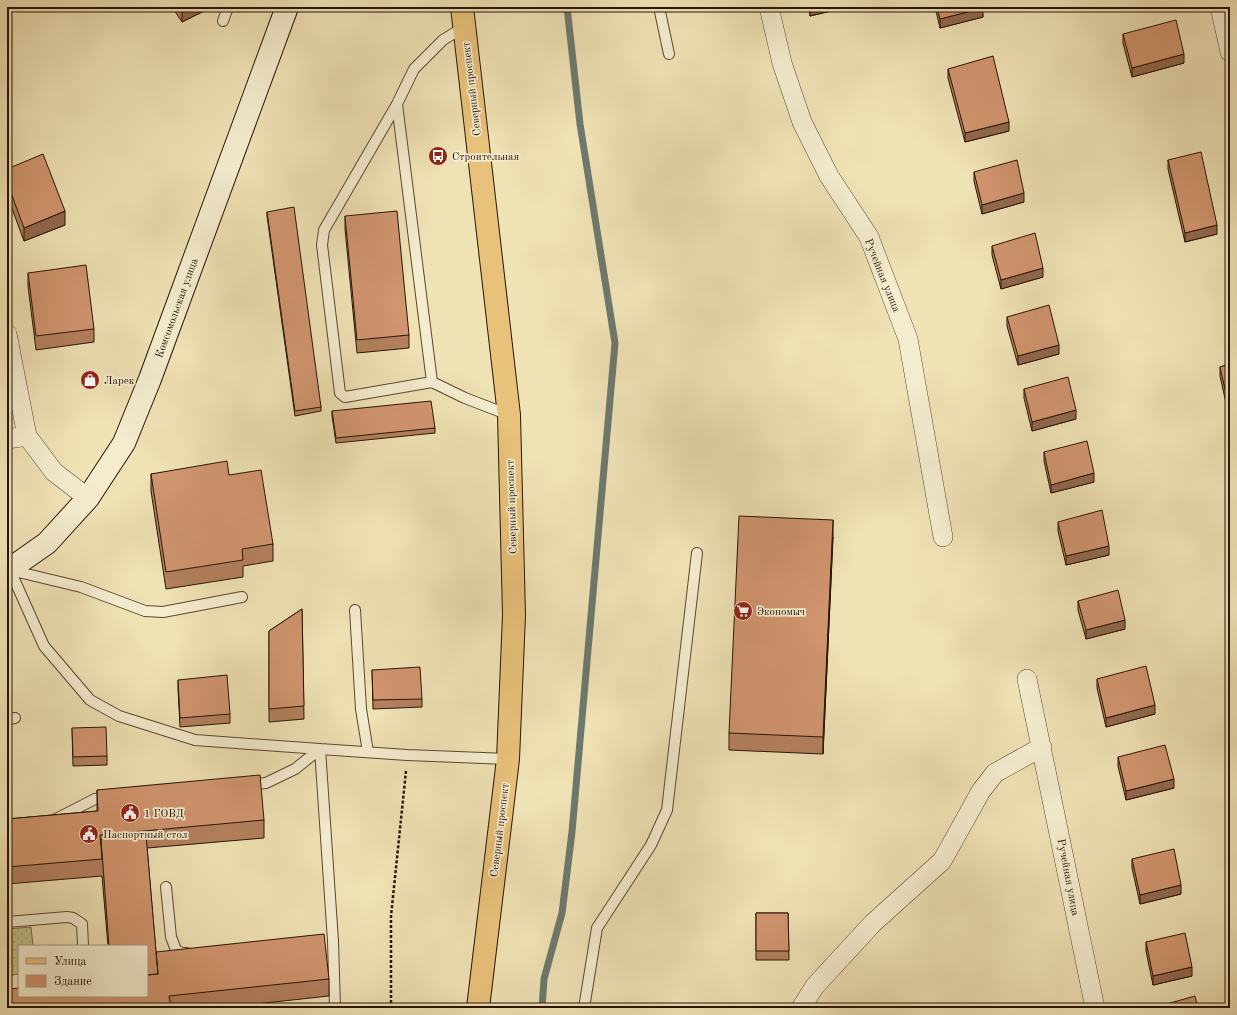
<svg xmlns="http://www.w3.org/2000/svg" width="1237" height="1015" font-family="'Old Standard TT',serif">
	<defs>
		<pattern id="park-dots" width="8" height="8" patternUnits="userSpaceOnUse"><rect width="8" height="8" fill="#bfc289"/><path d="M2 2h.1M6 6h.1" fill="none" stroke="#a4a675" stroke-width="1.8" stroke-linecap="round"/></pattern>
	</defs>
	<rect width="100%" height="100%" fill="#efe2b5"/>
	<filter id="stains"><feTurbulence type="fractalNoise" baseFrequency=".005" numOctaves="4"/><feColorMatrix values="0 0 0 0 .2 0 0 0 0 .09 0 0 0 0 .02 0 0 0 .5 -.17"/></filter>
	<radialGradient id="worn" r=".72"><stop offset=".6" stop-color="#630" stop-opacity="0"/><stop offset="1" stop-color="#630" stop-opacity=".3"/></radialGradient>
	<path fill="url(#park-dots)" stroke="#736b46" d="M31 927 33 946H19V974L7 976V929Z"/>
	<g fill="none" stroke-linecap="round" stroke-linejoin="round">
		<path stroke="#6d796e" stroke-width="7" d="M542 1008 544 979 562 913 572 832 615 343 580 124 567 7"/>
		<g stroke="#594830" stroke-width="12">
			<path id="service" d="M659 7 669 54
				M223 21 228 7
				M464 27 443 40 414 69 397 104 324 230 322 245 340 393 345 397 432 382 465 398 509 415
				M397 104 432 382
				M10 570 44 646 90 700 119 716 195 740 320 749 333 941 335 1008
				M10 570 81 587 145 611 163 612 242 597
				M355 610 361 709 368 752
				M7 719 15 718
				M248 785 266 783 295 769 320 749 407 755 508 759
				M54 820 95 799 109 797
				M166 887 171 937 176 950 182 953H187
				M7 922 67 917 73 918 82 924 83 946
				M584 1008 597 928 651 845 667 810 697 553"/>
		</g>
		<g stroke="#594830" stroke-width="20">
			<path id="minor" d="M769 7 782 63 802 122 829 176 869 237 908 339 943 537
				M1220 7 1230 52
				M7 334 27 436 54 472 88 498
				M7 439 27 436
				M1027 679 1095 1008
				M801 1008 815 986 873 923 942 861 981 791 995 773 1042 747"/>
		</g>
		<g stroke="#271404" stroke-width="24">
			<path id="secondary" d="M7 571 47 543 88 498 124 443 150 379 287 7"/>
		</g>
		<g stroke="#271404" stroke-width="24">
			<path id="primary" d="M462 7 509 415 514 615 508 759 478 1008"/>
		</g>
		<path stroke="#271404" stroke-width="2.5" stroke-dasharray="3 2" stroke-linecap="butt" d="M391 1008V916L406 771"/>
		<use href="#service" stroke="#f5eccf" stroke-width="10"/>
		<use href="#minor" stroke="#f5eccf" stroke-width="19"/>
		<use href="#secondary" stroke="#f5eccf" stroke-width="22"/>
		<use href="#primary" stroke="#e8c17a" stroke-width="22"/>
	</g>
	<path fill="#b4805f" stroke="#271404" d="M172 7H212L182 22Z
		M809 7H848L810 16Z
		M935 7H982L983 17 940 28Z
		M1123 34 1184 63 1132 77 1123 43Z
		M948 69 1009 131 965 142 948 78Z
		M1168 160 1217 234 1185 242 1168 169Z
		M7 169 65 225 24 241 7 195Z
		M974 172 1024 202 982 214 974 181Z
		M267 212 321 407V411L295 416 267 216Z
		M345 216 409 335V348L357 353 345 229Z
		M992 246 1043 277 1001 289 992 255Z
		M28 273 94 329V342L36 350 28 286Z
		M1007 317 1059 354 1018 365 1007 326Z
		M1230 364V421L1220 376V367Z
		M1024 389 1076 419 1032 431 1024 398Z
		M332 411 435 428V433L336 443 332 416Z
		M1044 452 1094 482 1051 493 1044 461Z
		M151 474 229 475 273 544V561L243 566V577L166 589 151 491Z
		M1058 522 1109 555 1066 565 1058 531Z
		M833 537 823 754 729 750V733Z
		M1078 601 1125 629 1086 639 1078 610Z
		M302 609 304 719 269 722V631Z
		M372 670 422 699V707L373 709Z
		M1097 679 1155 714 1106 727 1097 688Z
		M178 680 230 714V723L180 727 178 689Z
		M72 728 107 756V765L73 766Z
		M1118 757 1174 788 1126 800 1118 766Z
		M97 790 264 820V838L147 848 156 953 329 979V996L219 1008H7L147 996V946H108L102 876 7 884V819L97 811Z
		M1132 859 1181 894 1140 904 1132 868Z
		M756 913H788L789 960H756Z
		M1146 942 1192 976 1153 985 1146 951Z"/>
	<path fill="#92684e" stroke="#271404" d="M185 7H212L182 22V9Z
		M810 7H848L810 16Z
		M983 8V17L940 28V19Z
		M1184 54V63L1132 77V68Z
		M1009 122V131L965 142V133Z
		M1024 193V202L982 214V205Z
		M65 211V225L24 241V228Z
		M1217 225V234L1185 242V233Z
		M1043 268V277L1001 289V280Z
		M1059 345V354L1018 365V356Z
		M1076 410V419L1032 431V422Z
		M1094 473V482L1051 493V485Z
		M833 520V537L823 754V737Z
		M1109 546V555L1066 565V556Z
		M1125 620V629L1086 639V630Z
		M1155 705V714L1106 727V718Z
		M1174 779V788L1126 800V791Z
		M1181 885V894L1140 904V895Z
		M1192 967V976L1153 985V976Z"/>
	<path fill="#d1956f" stroke="#271404" d="M180 7H185L182 9Z
		M937 7H982L983 8 940 19Z
		M1176 20 1184 54 1132 68 1123 34Z
		M993 56 1009 122 965 133 948 69Z
		M1201 152 1217 225 1185 233 1168 160Z
		M43 154 65 211 24 228 7 182V169Z
		M1017 160 1024 193 982 205 974 172Z
		M294 207 321 407 295 411 267 212Z
		M397 211 409 335 357 340 345 216Z
		M1035 233 1043 268 1001 280 992 246Z
		M86 265 94 329 36 336 28 273Z
		M1049 305 1059 345 1018 356 1007 317Z
		M1230 364V412L1220 367Z
		M1068 377 1076 410 1032 422 1024 389Z
		M431 401 435 428 336 438 332 411Z
		M1087 441 1094 473 1051 485 1044 452Z
		M227 461 229 475 261 470 273 544 242 549 243 560 166 572 151 474Z
		M1102 510 1109 546 1066 556 1058 522Z
		M739 516 833 520 823 737 729 733Z
		M1118 590 1125 620 1086 630 1078 601Z
		M302 609 304 706 269 709V631Z
		M1146 666 1155 705 1106 718 1097 679Z
		M420 667 422 699 373 700 372 670Z
		M227 675 230 714 180 718 178 680Z
		M106 727 107 756 73 757 72 728Z
		M1165 745 1174 779 1126 791 1118 757Z
		M260 775 264 820 100 835 102 859 7 867V819L98 811 97 790Z
		M146 835 158 974 147 975V946H109L101 839Z
		M1174 849 1181 885 1140 895 1132 859Z
		M756 913H788L789 951H756Z
		M1185 933 1192 967 1153 976 1146 942Z
		M324 934 329 979 169 996 171 1008H7V989L19 988V996H147V975L158 974 156 952Z
		M1195 996 1198 1008H1163V1005Z"/>
	<defs>
		<g id="bus-disc" transform="scale(1)"><circle r="9.5" fill="#8f2418" stroke="#f5eccf"/><path d="M-5-6H5V4H4V6H2V4H-2V6H-4V4H-5ZM-3.5-4V0h7V-4ZM-3.5 1.2v1.5H-2V1.2ZM2 1.2v1.5H3.5V1.2Z" fill="#fff"/></g>
		<g id="shop-disc" transform="scale(1)"><circle r="9.5" fill="#8f2418" stroke="#f5eccf"/><path d="M-5-2.5h2.3a2.7 3.5 0 0 1 5.4 0H5L5.5 6h-11ZM-1.5-2.5h3a1.5 2.3 0 0 0-3 0Z" fill="#fff"/></g>
		<g id="supermarket-disc" transform="scale(1)"><circle r="9.5" fill="#8f2418" stroke="#f5eccf"/><path d="M-6-5.5h2.5l.6 2H6L4.5 2H-2.5L-4.4-4H-6ZM-1.5 3.2a1.3 1.3 0 1 0 .1 0ZM3 3.2a1.3 1.3 0 1 0 .1 0Z" fill="#fff"/></g>
		<g id="civic-disc" transform="scale(1)"><circle r="9.5" fill="#8f2418" stroke="#f5eccf"/><path d="M-.6-6.5H3V-4.5H.6V-3L4-1V1h2V6H-6V1h2V-1L-.6-3ZM-1.2 2.5V6h2.4V2.5Z" fill="#fff"/></g>
	</defs>
	<g fill-rule="evenodd">
		<use href="#bus-disc" x="438" y="156"/>
		<use href="#shop-disc" x="90" y="380"/>
		<use href="#supermarket-disc" x="743" y="611"/>
		<use href="#civic-disc" x="130" y="813"/>
		<use href="#civic-disc" x="89" y="834"/>
	</g>
	<g text-anchor="middle" stroke-width="3.5" stroke-linejoin="round" paint-order="stroke">
		<g font-size="11" fill="#271404" stroke="#f5eccf">
			<text transform="translate(471 89) rotate(-97)" y="4">Северный проспект</text>
			<text transform="translate(883 275) rotate(68)" y="4">Ручейная улица</text>
			<text transform="translate(176 308) rotate(-70)" y="4">Комсомольская улица</text>
			<text transform="translate(511 507) rotate(-92)" y="4">Северный проспект</text>
			<text transform="translate(499 830) rotate(-83)" y="4">Северный проспект</text>
			<text transform="translate(1069 877) rotate(79)" y="4">Ручейная улица</text>
		</g>
		<g font-size="11" fill="#271404" stroke="#f5eccf" text-anchor="start">
			<text x="452" y="160">Строительная</text>
			<text x="104" y="384">Ларек</text>
			<text x="757" y="615">Экономыч</text>
			<text x="144" y="817">1 ГОВД</text>
			<text x="103" y="838">Паспортный стол</text>
		</g>
	</g>
	<rect width="1237" height="1015" fill="none" stroke="#efe2b5" stroke-width="24"/>
	<rect x="8" y="8" width="1221" height="999" fill="none" stroke="#271404" stroke-width="2"/>
	<rect x="12" y="12" width="1213" height="991" fill="none" stroke="#271404"/>
	<rect x="18" y="945" width="130" height="52" fill="#f5eccf" stroke="#a3967e"/>
	<rect x="26" y="958" width="20" height="6" fill="#e8c17a" stroke="#a3967e"/>
	<text x="54" y="965" font-size="12" fill="#271404">Улица</text>
	<rect x="26" y="975" width="20" height="12" fill="#d1956f" stroke="#a3967e"/>
	<text x="54" y="985" font-size="12" fill="#271404">Здание</text>
	<rect width="100%" height="100%" filter="url(#stains)"/>
	<rect width="100%" height="100%" fill="url(#worn)"/>
</svg>
